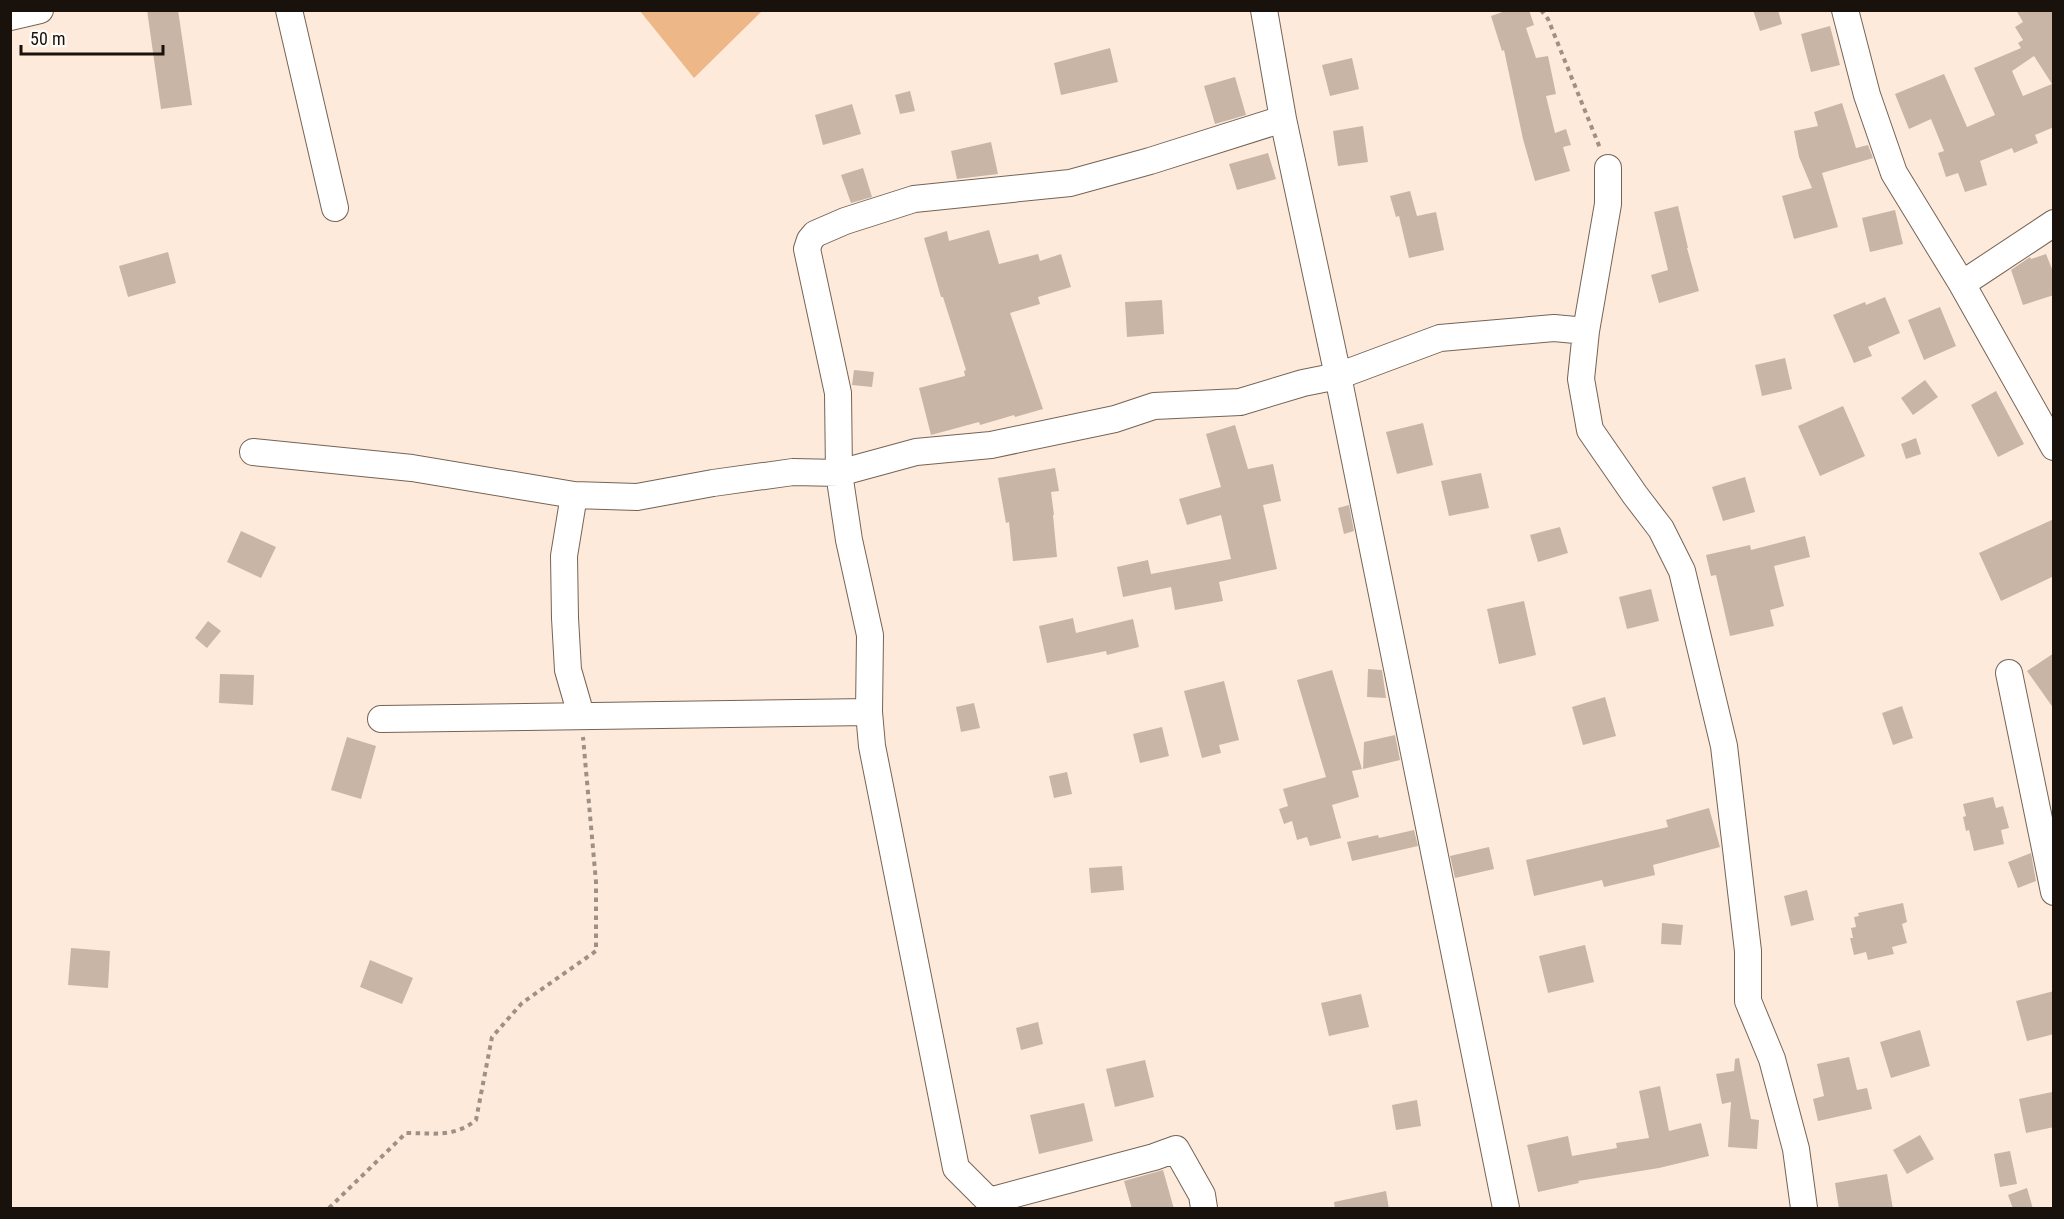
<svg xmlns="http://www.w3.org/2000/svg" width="2064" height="1219" font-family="'Roboto Condensed',sans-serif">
	<rect width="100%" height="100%" fill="#feeada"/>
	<path fill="#eeb787" d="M640 11H762L694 78Z"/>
	<path fill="#c8b5a6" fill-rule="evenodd" d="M147 10H178L192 105 161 109Z
		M1508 10H1529L1534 25 1526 28 1536 58 1548 56 1556 94 1546 96 1555 133 1566 129 1571 145 1563 147 1570 171 1535 181 1523 139 1504 50 1502 51 1491 16Z
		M1753 10H1778L1782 24 1760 31Z
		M2016 10H2054V127L2035 135 2038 143 2014 153 2012 148 1980 161 1987 185 1965 192 1958 173 1946 177 1938 153 1944 151 1931 119 1909 129 1895 94 1944 74 1967 127 1995 115 1974 68 2021 48 2018 43 2023 40 2015 27 2023 22ZM2034 56 2052 84 2023 96 2012 71Z
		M1830 26 1840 65 1811 72 1801 34Z
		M1110 48 1118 82 1061 95 1054 63Z
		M1352 58 1359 89 1330 96 1322 65Z
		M1235 77 1246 115 1215 124 1204 86Z
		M910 91 915 111 900 114 895 95Z
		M1842 103 1856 148 1868 145 1873 158 1822 173 1838 227 1794 239 1782 196 1812 188 1799 157 1794 131 1818 126 1814 112Z
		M852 104 861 134 823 145 815 115Z
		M1363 126 1368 162 1338 166 1333 131Z
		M991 142 998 174 957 179 951 151Z
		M1268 153 1276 179 1237 190 1229 164Z
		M863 168 872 197 851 203 841 175Z
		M1410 191 1417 216 1436 212 1444 250 1409 258 1399 216 1396 217 1390 196Z
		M1678 206 1688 248H1687L1699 291 1659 303 1651 275 1668 270 1654 212Z
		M1895 210 1903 244 1870 252 1862 218Z
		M989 230 999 264 1038 254 1040 261 1061 254 1071 287 1038 297 1040 304 1010 313 1043 409 1015 417 1014 415 980 425 979 422 931 435 919 388 965 376 964 371 966 370 943 297H941L924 238 947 231 949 241Z
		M168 252 176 283 128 297 119 266Z
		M2046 254 2054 274V295L2023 305 2011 270 2030 257 2031 259Z
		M1885 297 1900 333 1868 347 1872 356 1854 363 1833 315 1865 302 1866 305Z
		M1162 300 1164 334 1127 337 1125 302Z
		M1940 307 1956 346 1924 360 1908 320Z
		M1785 358 1792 389 1762 396 1755 365Z
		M854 370 874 372 872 387 852 385Z
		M1925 380 1938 397 1913 415 1901 398Z
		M1996 391 2024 444 1998 457 1971 405Z
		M1843 406 1865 456 1820 476 1798 426Z
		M1423 423 1433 465 1397 474 1386 432Z
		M1235 425 1248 469 1273 464 1281 501 1263 505 1277 569 1219 582 1223 601 1175 610 1171 587 1123 597 1117 567 1148 560 1151 574 1231 559 1221 515 1187 525 1179 499 1221 487 1206 434Z
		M1916 438 1921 454 1906 459 1901 444Z
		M1055 468 1059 491 1051 492 1054 515H1053L1057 557 1013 561 1009 522 1006 523 998 478Z
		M1481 473 1489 508 1449 516 1441 481Z
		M1745 477 1755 512 1723 521 1712 487Z
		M1349 505 1354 531 1344 534 1338 508Z
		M2054 519V576L2001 601 1979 553Z
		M1560 527 1568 553 1538 562 1530 535Z
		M241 531 276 547 261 578 227 562Z
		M1805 536 1810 557 1774 566 1784 606 1770 610 1774 626 1730 636 1716 575 1711 576 1706 555 1750 545 1751 550Z
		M1651 589 1659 621 1627 629 1619 597Z
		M1524 601 1536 655 1499 664 1487 609Z
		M1073 618 1076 633 1133 619 1139 647 1107 655 1106 651 1047 663 1039 626Z
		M208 621 221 631 207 648 195 638Z
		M2054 653V709L2027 671Z
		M1368 669 1382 670 1386 698 1367 697Z
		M1332 670 1362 769 1352 771 1359 797 1332 805 1341 838 1310 846 1307 837 1297 840 1292 821 1284 824 1279 809 1288 806 1283 789 1326 777 1297 680Z
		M220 674 254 675 253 705 219 703Z
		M1224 681 1239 740 1219 745 1221 753 1202 758 1184 691Z
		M1605 697 1616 736 1583 745 1572 707Z
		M974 703 980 728 961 732 956 707Z
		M1902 706 1913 738 1893 745 1882 713Z
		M1162 727 1169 756 1140 763 1133 734Z
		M1395 735 1400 760 1363 769 1364 742Z
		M347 737 376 746 361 799 331 790Z
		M1067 772 1072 794 1054 798 1049 776Z
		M1993 797 1996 808 2003 806 2009 828 2001 830 2004 844 1974 851 1969 830 1966 831 1963 817 1966 816 1963 804Z
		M1709 808 1720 847 1653 865 1655 875 1604 887 1602 880 1534 896 1526 860 1668 827 1666 820Z
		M1414 830 1418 846 1352 861 1347 842 1378 835 1379 838Z
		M1489 847 1494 869 1455 878 1450 856Z
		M2031 853 2036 881 2018 888 2008 862Z
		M1122 866 1124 890 1091 893 1089 868Z
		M1807 890 1814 920 1791 926 1784 896Z
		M1903 903 1907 922 1902 924 1907 943 1892 947 1894 954 1868 960 1866 952 1854 955 1850 938H1853L1851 928 1856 927 1854 917 1859 916 1858 913Z
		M1662 923 1683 925 1681 945 1661 944Z
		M1585 945 1594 982 1548 993 1539 956Z
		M71 948 110 951 108 988 68 985Z
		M370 960 413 978 402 1004 360 987Z
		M2054 991V1034L2027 1041 2016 1001Z
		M1361 994 1369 1027 1329 1036 1321 1003Z
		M1038 1022 1043 1044 1021 1050 1016 1028Z
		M1920 1030 1930 1066 1891 1078 1880 1042Z
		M1849 1057 1857 1090 1867 1088 1872 1109 1818 1121 1813 1099 1824 1096 1817 1064Z
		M1739 1058 1751 1119 1759 1120 1757 1149 1728 1147 1731 1102 1722 1104 1716 1074 1734 1071 1735 1059Z
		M1145 1060 1154 1097 1115 1107 1106 1069Z
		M1660 1086 1669 1131 1701 1123 1709 1156 1659 1168 1578 1181 1579 1183 1538 1192 1527 1145 1568 1136 1572 1156 1617 1148 1616 1143 1649 1138 1639 1091Z
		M2052 1092 2054 1127 2026 1133 2019 1099Z
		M1417 1100 1421 1126 1396 1130 1392 1105Z
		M1084 1103 1093 1141 1039 1154 1030 1115Z
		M1920 1135 1934 1159 1907 1174 1893 1150Z
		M2010 1151 2017 1184 2000 1187 1994 1154Z
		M1163 1170 1174 1209H1132L1124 1181Z
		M1887 1174 1893 1209H1839L1835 1183Z
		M2027 1188 2033 1209H2013L2008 1195Z
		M1386 1191 1389 1209H1335L1334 1202Z"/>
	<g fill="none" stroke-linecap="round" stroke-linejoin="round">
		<g stroke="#756456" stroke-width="28">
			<path id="minor" d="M289 10 335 208
				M1264 10 1283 119 1338 376 1506 1208
				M1845 10 1867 95 1894 173 1962 284 2054 447
				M10 17 40 10
				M1608 168V204L1586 331 1581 379 1590 430 1635 495 1661 529 1682 571 1724 746 1748 951V1001L1772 1059 1796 1149 1804 1208
				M1962 284 2054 223
				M253 452 412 468 574 495 637 497 713 483 793 472 839 473 916 452 991 445 1115 419 1154 406 1240 402 1303 383 1338 376 1440 338 1554 328 1586 331
				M574 495 564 556 565 618 568 670 581 715
				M2009 673 2054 892
				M869 712 870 635 849 540 839 473 838 393 807 249 810 240 815 234 845 221 914 199 1070 183 1150 161 1283 119
				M381 719 869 712 872 746 956 1168 989 1201 1154 1157 1176 1149 1202 1195 1204 1208"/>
		</g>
		<path stroke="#9e9084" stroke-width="4" stroke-dasharray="4.5 4.5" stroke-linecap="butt" d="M1541 10 1548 19 1600 148
			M329 1208 406 1133C432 1133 454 1138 476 1120L492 1037 522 1003 596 951V882L583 737"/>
		<use href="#minor" stroke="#fff" stroke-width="26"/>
	</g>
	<rect width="2064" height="1219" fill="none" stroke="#18110c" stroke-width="24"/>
	<path d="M21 45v9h142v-9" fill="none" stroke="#18110c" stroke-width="3"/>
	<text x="30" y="45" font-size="18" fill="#18110c" stroke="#fffbf7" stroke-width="4.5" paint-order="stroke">50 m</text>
</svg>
